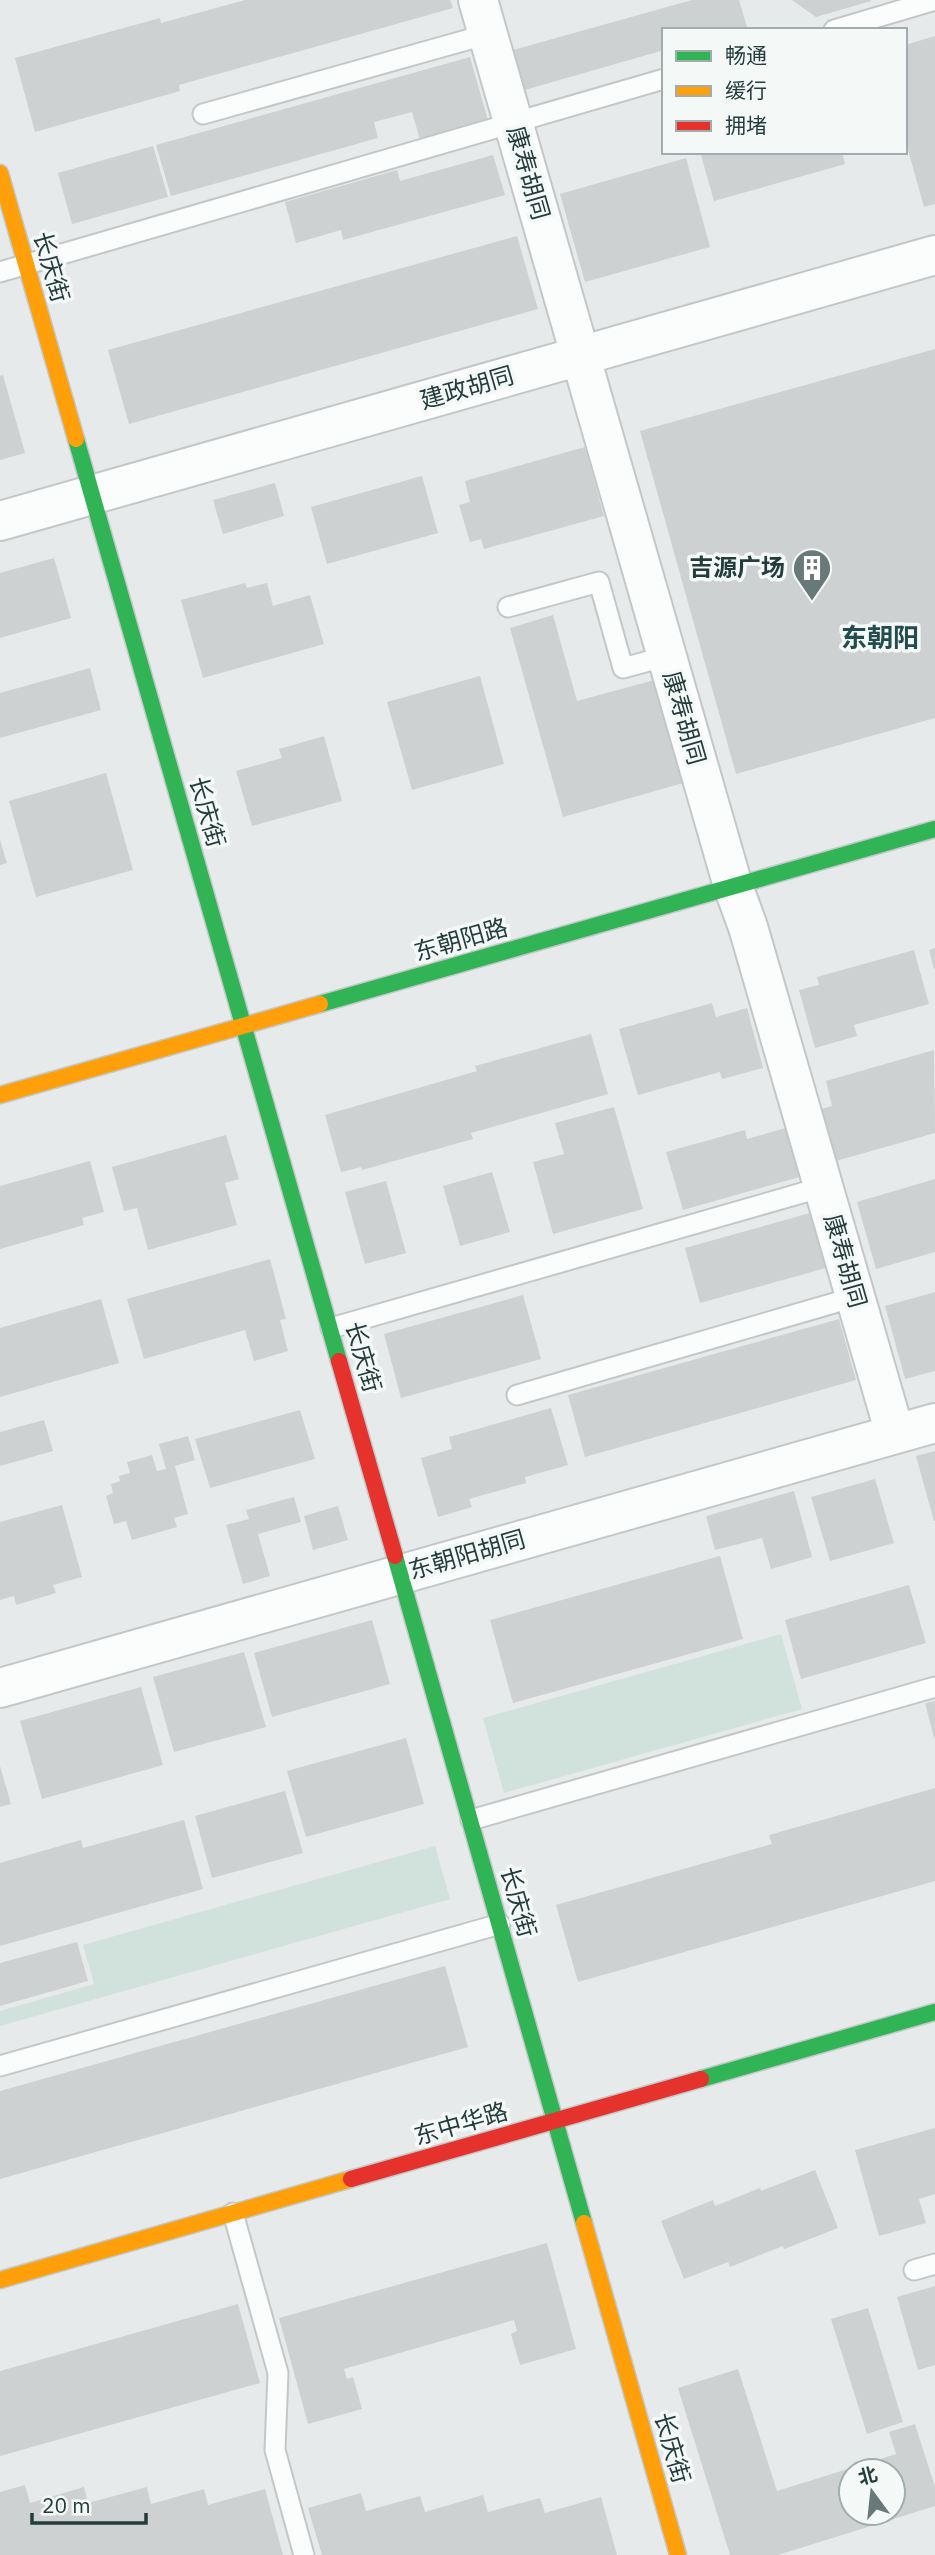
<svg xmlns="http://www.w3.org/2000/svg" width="935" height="2555" font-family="'IBM Plex Sans','Noto Sans SC',sans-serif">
	<rect width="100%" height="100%" fill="#e6eaea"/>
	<path fill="#d0e2db" d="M781 1634 802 1709 504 1793 483 1718Z
		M435 1846 450 1899 0 2026V2011L94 1984 83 1945Z"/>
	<path fill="#cdd1d1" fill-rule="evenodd" d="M245 0H450L453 8 179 85 180 91 35 132 15 58 160 18 161 23Z
		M692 0H739L747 27 735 30H664V50L525 90 513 50Z
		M792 0H871V1L816 17Z
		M935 36V204L924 207 905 139V45Z
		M470 57 489 124 421 143 412 112 374 122 378 138 171 196 156 145Z
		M153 146 168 197 72 224 58 173Z
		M700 152H842L845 164 714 201Z
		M493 155 505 195 343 240 341 230 296 243 285 202 397 170 400 181Z
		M686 158 710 247 585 282 560 194Z
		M517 236 538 309 129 424 108 350Z
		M935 349V718L736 774 640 431Z
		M3 375 25 453 0 460V376Z
		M585 447 604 516 484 549 481 539 470 542 459 505 470 502 465 481Z
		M422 476 438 533 327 564 311 507Z
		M275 483 284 516 223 534 213 500Z
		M54 558 71 618 0 638V573Z
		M245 583 247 588 267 583 273 606 310 595 324 644 203 678 181 600Z
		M553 615 577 701 658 679 687 782 563 817 510 628Z
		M90 668 101 710 0 738V693Z
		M480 676 504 764 412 790 387 702Z
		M324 736 342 801 252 826 236 771 282 758 279 749Z
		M106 773 133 870 36 897 9 801Z
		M0 840 7 863 0 865Z
		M935 948V968L934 969 929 950Z
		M914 950 929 1004 854 1025 857 1036 815 1048 799 990 819 985 817 977Z
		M712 1003 716 1017 747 1008 763 1068 722 1079 720 1072 638 1095 619 1029Z
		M591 1034 608 1094 471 1133 473 1139 362 1170 361 1167 341 1172 325 1115 477 1071 475 1066Z
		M934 1050 935 1133 836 1161 821 1109 832 1106 826 1081Z
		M614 1107 643 1209 553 1234 533 1162 564 1154 555 1123Z
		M789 1127 803 1176 683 1210 666 1152 745 1130 747 1139Z
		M226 1135 239 1179 225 1183 237 1225 148 1250 137 1208 124 1211 112 1167Z
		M90 1161 104 1212 82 1218 84 1225 0 1249V1186Z
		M492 1172 510 1232 460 1246 443 1186Z
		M935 1179V1252L876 1269 857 1202Z
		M386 1181 406 1253 365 1264 345 1192Z
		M810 1213 826 1268 700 1303 685 1248Z
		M270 1259 286 1319 280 1320 288 1351 254 1361 245 1330 144 1359 127 1299Z
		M935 1292V1371L905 1379 885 1306Z
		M523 1295 541 1359 401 1398 384 1334Z
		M101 1299 119 1363 0 1397V1328Z
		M839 1319 856 1380 585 1457 568 1395Z
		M551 1408 568 1465 525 1477 526 1483 469 1499 472 1507 438 1517 421 1458 452 1449 449 1437Z
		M300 1410 315 1459 210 1488 195 1439Z
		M44 1420 53 1451 0 1466V1432Z
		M188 1436 195 1460 175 1466 188 1514 174 1518 177 1527 132 1540 126 1521 114 1524 106 1496 113 1493 111 1484 120 1481 119 1476 130 1473 127 1462 152 1455 157 1471 166 1469 159 1444Z
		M935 1451V1521H934L916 1456Z
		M875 1479 894 1543 830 1561 811 1497Z
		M794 1491 812 1557 771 1569 762 1538 715 1550 706 1516Z
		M294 1497 301 1522 258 1534 270 1576 243 1584 226 1525 249 1519 246 1510Z
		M62 1505 82 1577 53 1585 56 1593 16 1605 14 1596 0 1600V1522Z
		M338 1506 348 1540 313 1550 304 1516Z
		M720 1556 743 1639 513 1703 490 1620Z
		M909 1585 926 1643 801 1679 785 1620Z
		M372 1620 390 1684 272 1717 254 1653Z
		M244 1652 266 1727 174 1752 153 1677Z
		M141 1687 163 1765 42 1799 20 1721Z
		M935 1701V1738H934L925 1703Z
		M406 1738 424 1804 306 1837 287 1771Z
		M0 1766 11 1804 0 1807Z
		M935 1788V1881L578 1982 556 1905 772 1844 769 1835Z
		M285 1791 303 1853 212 1878 195 1816Z
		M184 1820 203 1889 0 1946V1863L81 1840 83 1848Z
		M77 1942 88 1981 0 2006V1963Z
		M445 1966 468 2047 0 2179V2091Z
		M935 2128V2194L919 2199 926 2223 879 2236 855 2150Z
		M815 2170 838 2228 784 2249 783 2246 730 2267 728 2262 684 2279 661 2221 713 2200 715 2206 760 2188 761 2191Z
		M547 2243 576 2349 520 2365 511 2334 517 2331 514 2320 344 2369 347 2379 353 2377 362 2409 308 2424 279 2318Z
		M935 2286V2365L918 2370 897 2297Z
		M238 2304 260 2383 0 2456V2371Z
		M868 2308 903 2422 867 2434 831 2319Z
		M738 2369 777 2491 896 2454 889 2432 915 2424 935 2487V2506L778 2555H730L678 2388ZM851 2471H893V2513H851Z
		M25 2485 30 2503 84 2487 88 2503 147 2487 151 2504 204 2489 208 2505 265 2489 283 2555H0V2492Z
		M361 2493 366 2511 420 2496 425 2512 483 2495 488 2512 540 2498 545 2513 601 2497 617 2555H322L308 2508Z"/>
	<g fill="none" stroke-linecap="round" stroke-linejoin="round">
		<g stroke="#c3c7c7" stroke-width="23">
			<path id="lane" d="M834 30 935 0
				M203 114 488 34
				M0 272 664 79
				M508 607 599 582 623 668 667 656
				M331 1328 823 1187
				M517 1395 855 1297
				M471 1820 935 1687
				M0 2066 500 1924
				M233 2213 278 2373 275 2450 304 2555
				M914 2270 935 2264"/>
		</g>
		<g stroke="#c3c7c7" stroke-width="42">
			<path id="street" d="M478 0 733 886 748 927 895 1434
				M0 521 935 255
				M0 1688 935 1423"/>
		</g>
		<g stroke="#c2c8c7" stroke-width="19">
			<path id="fast" d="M76 439 339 1361
				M320 1004 935 829
				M395 1556 584 2223
				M701 2079 935 2012"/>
		</g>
		<g stroke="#c2c8c7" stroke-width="19">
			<path id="slow" d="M0 173 76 439
				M0 1095 320 1004
				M584 2223 678 2555
				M0 2280 351 2179"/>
		</g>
		<g stroke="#c2c8c7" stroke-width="19">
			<path id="jam" d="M339 1361 395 1556
				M351 2179 701 2079"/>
		</g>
		<use href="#lane" stroke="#fbfcfc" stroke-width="19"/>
		<use href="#street" stroke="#fbfcfc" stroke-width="38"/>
		<use href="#fast" stroke="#30b455" stroke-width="16"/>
		<use href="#slow" stroke="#ff9f0a" stroke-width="16"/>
		<use href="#jam" stroke="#e5322d" stroke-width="16"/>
	</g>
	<defs>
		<g id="building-pin" transform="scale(2.0125)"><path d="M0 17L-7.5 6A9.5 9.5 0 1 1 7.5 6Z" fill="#687979" stroke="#f4f9f8"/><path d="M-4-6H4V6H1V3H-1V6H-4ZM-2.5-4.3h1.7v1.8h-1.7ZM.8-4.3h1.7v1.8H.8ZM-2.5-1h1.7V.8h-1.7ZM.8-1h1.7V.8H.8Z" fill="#fff"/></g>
	</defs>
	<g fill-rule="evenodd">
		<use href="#building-pin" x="812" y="568"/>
	</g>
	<g text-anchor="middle" stroke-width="7" stroke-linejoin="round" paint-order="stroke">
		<g font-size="24" fill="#243c3c" stroke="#f4f9f8">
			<text transform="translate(528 173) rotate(74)" y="8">康寿胡同</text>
			<text transform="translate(51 267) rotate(74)" y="8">长庆街</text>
			<text transform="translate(467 388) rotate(-16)" y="8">建政胡同</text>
			<text transform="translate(684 718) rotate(74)" y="8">康寿胡同</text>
			<text transform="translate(207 812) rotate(74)" y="8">长庆街</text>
			<text transform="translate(461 940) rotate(-16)" y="8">东朝阳路</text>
			<text transform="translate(845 1261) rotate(74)" y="8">康寿胡同</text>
			<text transform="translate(363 1357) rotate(74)" y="8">长庆街</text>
			<text transform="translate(467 1555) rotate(-16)" y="8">东朝阳胡同</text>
			<text transform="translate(518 1902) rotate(74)" y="8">长庆街</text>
			<text transform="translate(461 2124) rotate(-16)" y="8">东中华路</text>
			<text transform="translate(672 2448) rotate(74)" y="8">长庆街</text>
		</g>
		<g font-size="24" font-weight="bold" fill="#243c3c" stroke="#f4f9f8" text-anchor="end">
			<text x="785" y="576">吉源广场</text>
		</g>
		<g font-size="26" font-weight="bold" fill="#224c4d" stroke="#f4f9f8">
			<text x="880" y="647">东朝阳</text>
		</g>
	</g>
	<rect x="662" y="28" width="245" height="126" fill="#f4f9f8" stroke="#a1adad" stroke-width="2"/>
	<rect x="676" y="51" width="35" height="10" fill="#30b455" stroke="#a1adad" stroke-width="2"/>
	<text x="725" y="63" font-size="21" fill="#243c3c">畅通</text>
	<rect x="676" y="86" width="35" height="10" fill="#ff9f0a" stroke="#a1adad" stroke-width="2"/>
	<text x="725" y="98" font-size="21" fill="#243c3c">缓行</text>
	<rect x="676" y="121" width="35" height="10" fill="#e5322d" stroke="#a1adad" stroke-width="2"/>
	<text x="725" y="133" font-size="21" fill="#243c3c">拥堵</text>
	<g transform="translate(872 2492) rotate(345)"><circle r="33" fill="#f4f9f8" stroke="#a1adad" stroke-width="2"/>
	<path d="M0-5L12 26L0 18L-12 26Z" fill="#687979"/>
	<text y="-10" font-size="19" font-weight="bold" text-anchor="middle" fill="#243c3c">北</text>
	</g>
	<path d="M32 2513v10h114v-10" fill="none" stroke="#243c3c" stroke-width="3.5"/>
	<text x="42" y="2513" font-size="21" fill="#243c3c" stroke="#f4f9f8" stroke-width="5" paint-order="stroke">20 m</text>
</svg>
